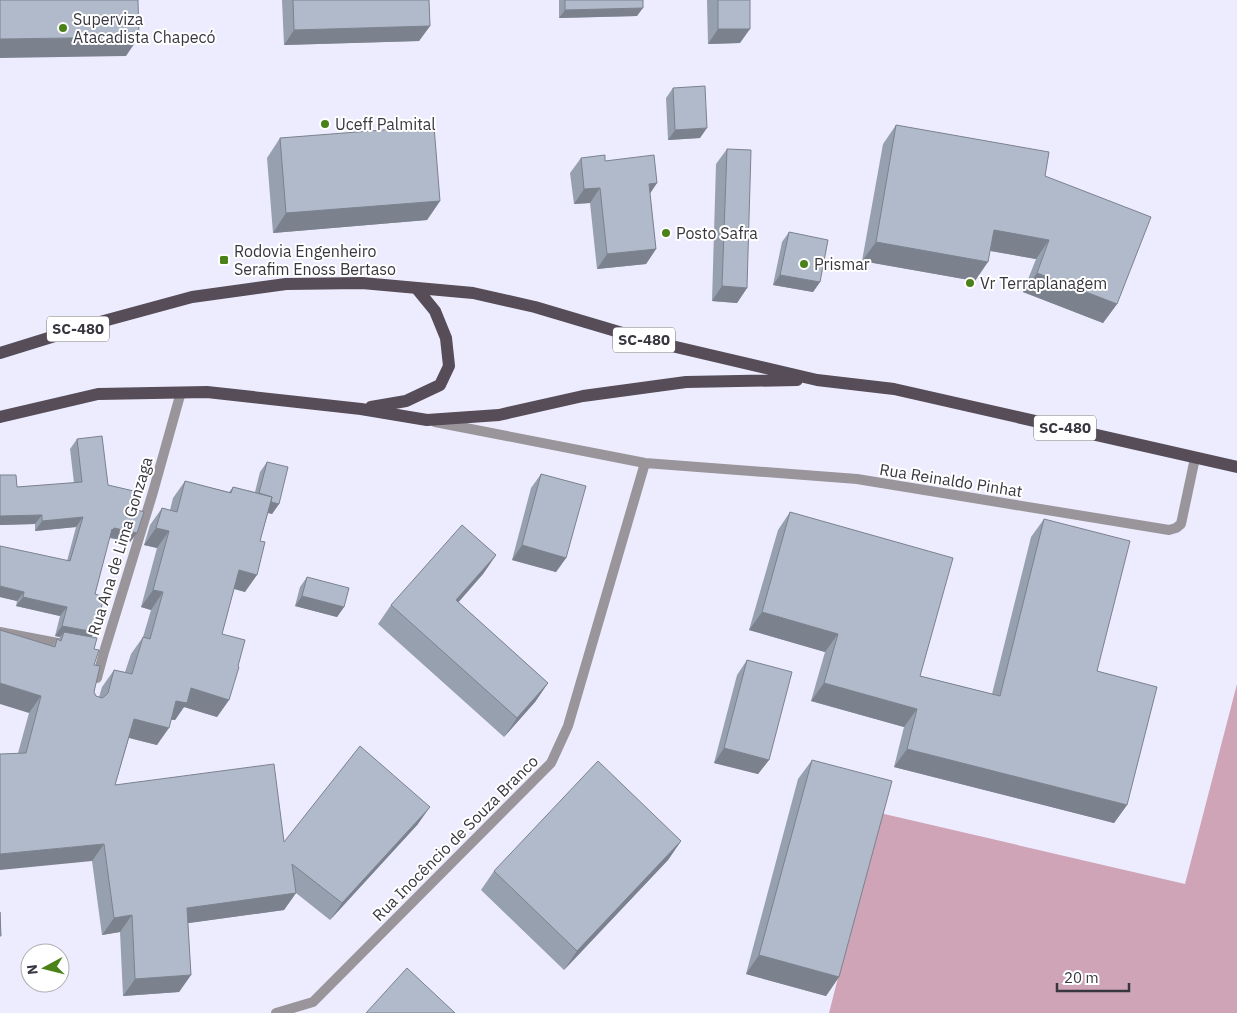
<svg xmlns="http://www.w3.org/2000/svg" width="1237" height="1013" font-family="'IBM Plex Sans',sans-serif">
	<rect width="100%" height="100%" fill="#edecff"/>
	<path fill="#cfa4b7" d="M1237 684V1013H829L880 813 1185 884Z"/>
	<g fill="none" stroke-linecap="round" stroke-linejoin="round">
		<path stroke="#9a959b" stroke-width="10" d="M435 422 645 463 857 479 1169 530 1176 528 1181 524 1195 458
			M0 632 68 645
			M97 678 104 652 153 492 181 392
			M276 1013 313 1002 551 763 568 726 645 463"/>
		<path stroke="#564d58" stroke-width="12" d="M0 353 100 322 192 297 286 284 362 283 473 293 535 307 646 340 817 380 894 389 1237 467
			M371 407 406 401 440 385 449 366 446 338 435 311 417 289
			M0 417 98 394 207 392 361 409 427 420 499 415 583 396 686 382 797 380"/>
	</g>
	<path fill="#97a0ae" d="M282 0H429L430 26 419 41 284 45Z
		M559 0H643L637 16 559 18Z
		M707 0H750L740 43 708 44Z
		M673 88 700 138 668 140 666 98Z
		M896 125 1045 176 1117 304 1103 323 1023 292 1036 259 990 251 975 281 862 261 883 144Z
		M280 138 440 201 427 220 273 233 267 158Z
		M727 149 747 288 737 303 712 301 716 164Z
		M581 158 605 161 657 183 650 193 656 249 646 264 597 269 590 203 574 204 570 173Z
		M789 232 820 282 813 292 773 285 782 242Z
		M77 439 108 485 135 509 137 533 130 542 109 538 95 594 92 637 94 649V692L96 696 99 697 102 687 114 670 125 672 131 654 143 637 151 610 141 607 157 548 144 545 150 525 162 508 170 510 173 498 185 481 229 492 233 487 255 492 260 472 267 462 279 504 272 514 268 513 245 592 234 589 222 634 229 700 217 717 184 707 175 720H171L157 745 129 738 115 785 284 842 418 824 330 920 296 893 284 910 188 923 191 975 179 992 123 996 120 932 102 935 92 861 18 753 29 713 52 646 57 639 58 640 60 637 55 636 60 616 16 606 17 601 0 597 67 561 76 527 35 531V524L0 525V475L17 487 74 483 70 449Z
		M541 474 566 558 556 572 512 560 531 488Z
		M790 512 920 676 992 694 1031 537 1044 519 1097 671 1127 805 1114 823 894 767 904 727 811 701 825 652 749 630 778 530Z
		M496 555 483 574 458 602 548 683 535 702 504 737 378 624 391 605Z
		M307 577 344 607 337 617 295 606 300 587Z
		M747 660 769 760 758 774 714 763 737 675Z
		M812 760 839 977 826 996 746 974 798 779Z
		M681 841 668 860 564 970 481 890 494 871Z"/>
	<path fill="#7b828d" d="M643 8 637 16 559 18 565 10Z
		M430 26 419 41 284 45 294 30Z
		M718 29H750L740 43 708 44Z
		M139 37 126 56 0 58V39Z
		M707 128 700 138 668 140 675 130Z
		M657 183 647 198 649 184Z
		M600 188 590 203 574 204 584 189Z
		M440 201 427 220 273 233 286 213Z
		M994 230 1049 240 1036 259 980 249Z
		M876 242 988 262 975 281 862 261Z
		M656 249 646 264 597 269 607 254Z
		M1037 273 1117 304 1103 323 1023 292Z
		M780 275 820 282 813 292 773 285Z
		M722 286 747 288 737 303 712 301Z
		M258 498 279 504 272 514 250 508Z
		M42 515 35 524 0 525V516Z
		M83 517 76 527 35 531 42 521Z
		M114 528 137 533 130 542 108 537 112 529Z
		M156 528 169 531 157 548 144 545Z
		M522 545 566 558 556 572 512 560Z
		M496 555 483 574 443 620 456 600Z
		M239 570 257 575 245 592 228 587Z
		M0 586 24 592 17 601 0 597Z
		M153 590 163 592 151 610 141 607Z
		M302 596 344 607 337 617 295 606Z
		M23 597 67 607 60 616 16 606Z
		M762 612 838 634 825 652 749 630Z
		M62 626 95 632 88 642 64 632 60 637 55 636Z
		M0 683 41 696 29 713 0 704Z
		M548 683 535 702 504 737 517 718Z
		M824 683 917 709 904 727 811 701Z
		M191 688 229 700 217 717 184 707 175 720 164 718 176 701Z
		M134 719 169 728 157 745 122 736Z
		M724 748 769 760 758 774 714 763Z
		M907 749 1127 805 1114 823 894 767Z
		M430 807 418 824 330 920 342 903Z
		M681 841 668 860 564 970 577 951Z
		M104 844 92 861 0 870V854Z
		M296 893 284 910 175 925 187 908Z
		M132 915 120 932 102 935 114 918Z
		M759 955 839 977 826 996 746 974Z
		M191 975 179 992 123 996 135 979Z"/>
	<path fill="#b0baca" stroke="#7b828d" d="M0 0H138L139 37 0 39Z
		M293 0H429L430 26 294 30Z
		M565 0H643V8L565 10Z
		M718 0H750V29H718Z
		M705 86 707 128 675 130 673 88Z
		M896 125 1049 152 1045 176 1151 217 1117 304 1037 273 1049 240 994 230 988 262 876 242Z
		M434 126 440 201 286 213 280 138Z
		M727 149 751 150 747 288 722 286Z
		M605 155V161L654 155 657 183 649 184 656 249 607 254 600 188 584 189 581 158Z
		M789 232 828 240 820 282 780 275Z
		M102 436 108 485 138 492 135 509 144 512 137 533 114 528 113 530 112 529 95 594 104 597 95 632 62 626 67 607 23 597 24 592 0 586V546L70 561 83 517 42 521V515L0 516V475H16L17 487 82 482 77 439Z
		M267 462 288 467 279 504 271 502 272 497 259 493Z
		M541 474 586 486 566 558 522 545Z
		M185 481 231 493 233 487 272 497 260 541 265 542 257 575 239 570 222 634 245 640 238 666 239 667 229 700 191 688 187 703 176 701 169 728 134 719 115 785 274 764 284 842 360 746 430 807 342 903 292 864 296 893 187 908 191 975 135 979 132 915 114 918 104 844 0 854V754L26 753 41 696 0 683V630L55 647 57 639 61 641 64 632 97 638 94 649 99 650 94 665 100 666 94 692 96 696 102 698 105 696 108 693 114 670 132 674 143 637 150 639 163 592 153 590 169 531 156 528 162 508 177 512Z
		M790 512 953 558 920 676 1000 696 1044 519 1130 541 1097 671 1157 687 1127 805 907 749 917 709 824 683 838 634 762 612Z
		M462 525 496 555 456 600 548 683 517 718 391 605Z
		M307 577 349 588 344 607 302 596Z
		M747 660 792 672 769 760 724 748Z
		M812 760 892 781 839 977 759 955Z
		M598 761 681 841 577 951 494 871Z
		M0 912 1 936H0Z
		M407 968 455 1013H366Z"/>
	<g fill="#4b8119" stroke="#fff" stroke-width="2">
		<circle cx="63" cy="28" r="5"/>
		<circle cx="325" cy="124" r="5"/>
		<circle cx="666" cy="233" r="5"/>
		<rect x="219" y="255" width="10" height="10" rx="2.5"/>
		<circle cx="804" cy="264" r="5"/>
		<circle cx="970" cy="283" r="5"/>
	</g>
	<g text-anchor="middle" stroke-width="4" stroke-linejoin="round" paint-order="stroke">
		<g fill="#fff" stroke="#747379" stroke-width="1">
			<rect x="47" y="316.5" width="62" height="25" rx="4"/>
			<rect x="613" y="327.5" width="62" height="25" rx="4"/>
			<rect x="1034" y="415.5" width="62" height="25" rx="4"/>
		</g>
		<g font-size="15" font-weight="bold" fill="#38373f">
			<text x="78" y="334">SC-480</text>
			<text x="644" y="345">SC-480</text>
			<text x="1065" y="433">SC-480</text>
		</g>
		<g font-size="16" fill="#38373f" stroke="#fff" text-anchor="start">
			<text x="73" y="25">Superviza<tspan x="73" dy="18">Atacadista Chapecó</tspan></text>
			<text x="335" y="130">Uceff Palmital</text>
			<text x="676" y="239">Posto Safra</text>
			<text x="234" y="257">Rodovia Engenheiro<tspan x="234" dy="18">Serafim Enoss Bertaso</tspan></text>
			<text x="814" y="270">Prismar</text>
			<text x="980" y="289">Vr Terraplanagem</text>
		</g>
		<g font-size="16" fill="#38373f" stroke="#fff">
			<text transform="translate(951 480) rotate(9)" y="6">Rua Reinaldo Pinhat</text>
			<text transform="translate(120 546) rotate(-73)" y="6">Rua Ana de Lima Gonzaga</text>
			<text transform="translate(455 838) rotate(-45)" y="6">Rua Inocêncio de Souza Branco</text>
		</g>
	</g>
	<g transform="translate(45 968) rotate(263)"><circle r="24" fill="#ffffff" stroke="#afafb2"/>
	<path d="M0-4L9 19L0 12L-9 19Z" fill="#4b8119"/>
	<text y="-8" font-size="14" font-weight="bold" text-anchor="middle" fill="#38373f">N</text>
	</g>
	<path d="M1057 983v8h72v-8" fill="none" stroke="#38373f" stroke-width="2.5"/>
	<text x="1064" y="983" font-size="15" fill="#38373f" stroke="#ffffff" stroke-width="4" paint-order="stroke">20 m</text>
</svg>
